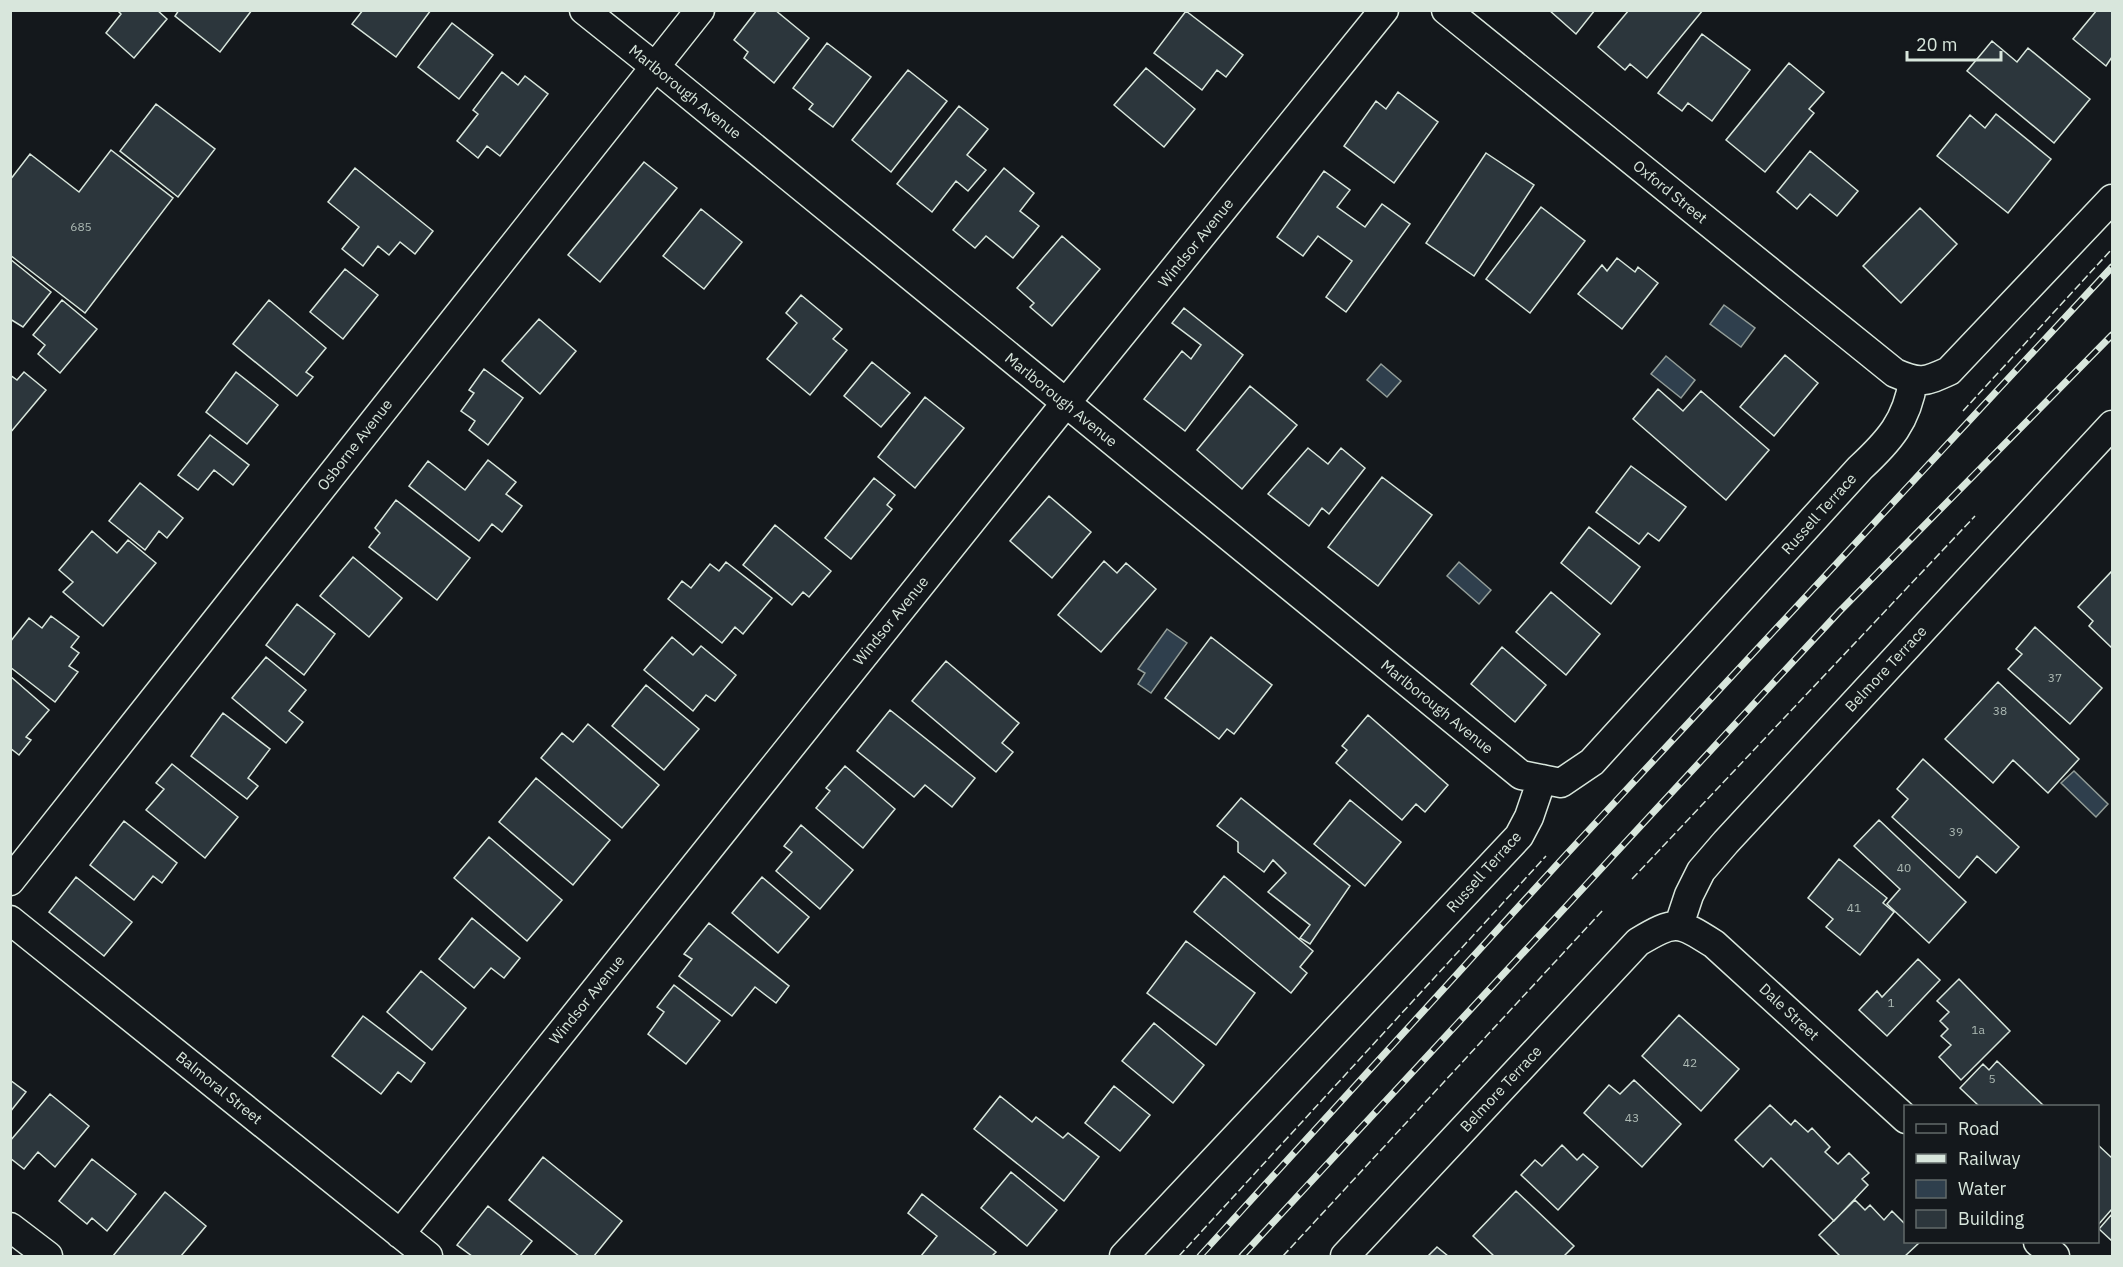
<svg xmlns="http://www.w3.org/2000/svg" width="2123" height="1267" font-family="'IBM Plex Sans',sans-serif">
	<rect width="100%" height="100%" fill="#14181c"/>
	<path fill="#2f3f4d" stroke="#939e99" stroke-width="1.5" d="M1724 305 1755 328 1741 347 1710 324Z
		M1666 356 1695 380 1681 398 1651 374Z
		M1381 364 1401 381 1387 397 1367 380Z
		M1459 562 1491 590 1479 604 1447 576Z
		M1167 629 1187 643 1151 693 1138 684 1145 673 1138 669Z
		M2074 771 2108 804 2096 817 2061 783Z"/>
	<path fill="#2c363c" stroke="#d8e6dc" stroke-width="1.5" d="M117 10H157L167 19 134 58 106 33 121 14Z
		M179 10H252L220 52 175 16Z
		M363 10H431L396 57 352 24Z
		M757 10H775L809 38 774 83 744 58 748 52 734 40Z
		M1549 10H1595L1576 34Z
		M1629 10H1703L1647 78 1630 64 1625 70 1598 47Z
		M2097 10H2112V57L2106 66 2073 39Z
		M1186 11 1243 55 1226 77 1217 70 1202 90 1154 53Z
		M452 23 493 55 459 99 418 67Z
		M1702 34 1750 70 1712 121 1688 103 1682 111 1658 93Z
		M1992 41 2017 62 2028 48 2090 99 2054 143 1967 71Z
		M827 43 871 77 833 127 809 109 813 104 793 88Z
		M1789 63 1824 92 1809 109 1814 113 1765 172 1726 140Z
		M1146 68 1195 109 1164 147 1114 105Z
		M908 70 947 101 891 172 852 140Z
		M502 72 518 85 525 76 548 94 500 156 487 146 478 158 457 141 478 114 473 110Z
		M1398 92 1438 122 1394 183 1344 146 1376 101 1386 109Z
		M156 104 215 149 178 197 120 151Z
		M959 106 988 129 967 155 986 170 968 191 956 181 932 212 897 184Z
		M1996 114 2051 159 2008 213 1937 156 1970 115 1985 128Z
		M111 150 173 198 85 313 10 255V180L30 154 79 192Z
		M1810 151 1858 191 1837 216 1810 194 1797 209 1777 192Z
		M1486 153 1534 185 1474 276 1426 243Z
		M644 162 677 188 600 282 568 255Z
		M355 168 433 231 415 254 400 242 389 255 378 246 363 266 342 249 359 227 328 202Z
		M1004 168 1034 193 1020 211 1039 226 1013 258 986 236 975 248 953 230Z
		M1324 171 1350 190 1337 207 1365 227 1382 204 1410 224 1346 312 1326 297 1352 261 1318 236 1303 256 1277 237Z
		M1541 207 1585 241 1530 313 1486 279Z
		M1920 208 1957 244 1901 303 1863 266Z
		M701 209 742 242 704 289 663 256Z
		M1062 236 1100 269 1052 326 1030 307 1034 303 1017 288Z
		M1617 258 1635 272 1638 267 1658 283 1622 329 1578 294 1602 265 1607 271Z
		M10 259 51 292 23 327 10 319Z
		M345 269 378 295 343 339 310 312Z
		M801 295 842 329 833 339 847 350 810 395 767 359 797 323 786 313Z
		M62 300 97 329 60 373 38 354 45 345 33 335Z
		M269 300 326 348 306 372 313 377 297 396 233 344Z
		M1184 308 1243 355 1185 431 1144 399 1182 351 1191 359 1201 345 1172 323Z
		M539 319 576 351 540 394 502 361Z
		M1785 355 1818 383 1774 436 1740 407Z
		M872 362 910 393 881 427 844 396Z
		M484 369 523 398 488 445 469 430 475 421 461 411 474 393 469 390Z
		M24 372 46 390 10 433V375L17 380Z
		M236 372 278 405 247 444 206 412Z
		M1250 386 1297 425 1242 489 1197 450Z
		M1658 389 1683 411 1701 391 1769 450 1726 500 1633 419Z
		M925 397 964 428 915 488 878 457Z
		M210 435 249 465 233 485 214 470 198 490 178 475Z
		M1308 448 1328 464 1341 448 1365 468 1329 514 1322 508 1309 526 1268 494Z
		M488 460 516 482 506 494 522 506 502 532 492 524 479 541 409 486 428 461 465 490Z
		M1631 466 1686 507 1659 541 1648 533 1639 544 1596 512Z
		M1382 477 1432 515 1378 586 1328 547Z
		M874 478 895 495 887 505 892 509 851 559 825 538Z
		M140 483 183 518 167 538 159 531 145 550 109 521Z
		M1049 496 1091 532 1052 578 1010 541Z
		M396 500 470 558 437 600 369 547 380 533 375 528Z
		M775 525 831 571 809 597 803 592 792 605 743 565Z
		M1589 527 1640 567 1611 604 1561 563Z
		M92 531 117 553 128 540 156 563 103 626 63 592 73 582 59 570Z
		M353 557 402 598 369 637 320 596Z
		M1104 561 1117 573 1126 563 1156 589 1101 652 1058 615Z
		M726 562 772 598 743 634 735 627 722 643 668 599 682 581 691 588 710 564 719 571Z
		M2112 571V648L2089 626 2093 621 2078 607Z
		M1551 592 1600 634 1566 675 1516 632Z
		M297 604 335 634 304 675 266 645Z
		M51 616 79 637 71 647 79 653 69 666 78 672 55 702 10 667V642L29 618 42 628Z
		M2035 627 2102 688 2070 724 2008 669 2022 654 2016 649Z
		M672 637 693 655 701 646 736 675 715 701 706 695 693 711 644 670Z
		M1211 637 1272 685 1234 734 1227 729 1219 739 1165 698Z
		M1502 647 1546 685 1515 722 1471 684Z
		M266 657 306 690 289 711 303 722 286 743 232 698Z
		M946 661 1019 723 1002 743 1013 752 996 772 912 701Z
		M10 676 49 710 26 737 31 740 19 755 10 748Z
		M1998 682 2079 759 2048 793 2013 760 1993 783 1945 739Z
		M646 685 699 729 664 770 612 726Z
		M890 710 975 778 952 807 925 785 914 797 857 751Z
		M223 713 270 749 248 778 258 786 247 799 191 756Z
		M1368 715 1448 785 1425 812 1416 804 1402 820 1336 763 1347 750 1342 746Z
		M588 724 659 785 622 828 541 758 562 733 573 742Z
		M1923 759 2019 847 1996 873 1977 856 1959 878 1892 817 1908 799 1897 789Z
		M172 764 238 817 205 858 146 810 164 789 156 783Z
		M845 766 895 809 863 848 816 808 830 791 826 788Z
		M536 778 610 840 573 885 499 822Z
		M1241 798 1350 886 1310 944 1300 938 1310 925 1268 892 1286 873 1273 860 1264 872 1238 852V842L1217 826Z
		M1350 800 1401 842 1365 886 1314 844Z
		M1879 820 1966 902 1929 943 1887 904 1900 889 1854 846Z
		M124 821 177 863 162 883 153 876 134 900 90 865Z
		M801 825 853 870 820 909 776 871 792 852 784 846Z
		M489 837 562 900 527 941 454 878Z
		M1839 859 1887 898 1883 903 1894 912 1860 955 1826 927 1833 919 1808 898Z
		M1224 876 1313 951 1300 967 1307 973 1291 993 1194 912Z
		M76 877 132 922 104 956 49 912Z
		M762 877 809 917 778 953 732 913Z
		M472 918 520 958 504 978 491 968 474 988 439 959Z
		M709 923 789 986 776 1003 755 987 732 1016 679 976 692 959 684 954Z
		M1186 941 1255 993 1216 1045 1147 993Z
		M1918 959 1940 980 1887 1036 1859 1010 1877 991 1882 997Z
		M421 971 466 1008 432 1050 387 1012Z
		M1959 979 2010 1031 1961 1080 1939 1057 1951 1045 1941 1036 1948 1029 1940 1021 1949 1012 1937 1001Z
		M674 985 720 1021 686 1064 648 1034 664 1012 657 1007Z
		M1679 1015 1739 1069 1701 1111 1642 1056Z
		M363 1016 425 1063 411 1082 398 1072 381 1094 332 1056Z
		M1154 1023 1204 1065 1173 1103 1122 1061Z
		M1997 1061 2044 1106H1979L1960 1088 1983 1064 1989 1070Z
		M10 1080 26 1092 10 1112Z
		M1634 1080 1681 1124 1642 1167 1584 1113 1609 1085 1620 1094Z
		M1114 1086 1150 1115 1120 1151 1085 1123Z
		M50 1094 89 1126 55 1167 38 1152 24 1169 10 1158V1141Z
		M1000 1096 1032 1122 1036 1117 1063 1138 1068 1133 1099 1157 1064 1201 974 1129Z
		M1770 1105 1791 1125 1795 1120 1808 1132 1812 1128 1830 1147 1825 1152 1838 1164 1849 1153 1869 1173 1862 1179 1868 1185 1834 1221 1771 1158 1763 1167 1735 1140Z
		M1562 1145 1577 1160 1583 1154 1598 1167 1558 1210 1521 1175 1535 1160 1542 1166Z
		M2098 1145 2112 1158V1209L2098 1225Z
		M543 1157 622 1221 594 1256H579L509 1200Z
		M92 1159 136 1194 107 1231 92 1218 87 1224 59 1201Z
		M1011 1172 1057 1210 1027 1246 981 1208Z
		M1516 1191 1574 1246 1564 1256H1494L1473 1236Z
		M165 1192 206 1226 181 1256H113Z
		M922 1194 996 1252 992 1256H921L937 1236 908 1213Z
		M1855 1200 1865 1210 1870 1205 1884 1220 1892 1211 1906 1225V1242H1920L1905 1256H1840L1819 1235Z
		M488 1206 532 1241 520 1256H472L457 1245Z
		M2112 1214V1241L2099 1229Z
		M1437 1247 1448 1256H1428Z"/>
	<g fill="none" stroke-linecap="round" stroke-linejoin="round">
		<g stroke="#d8e6dc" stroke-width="31">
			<path id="street" d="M584 10 654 66 1521 775 1561 783 1592 762 1860 468C1889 441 1907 421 1913 381
				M1446 10 1895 373C1920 384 1925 382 1949 371L2112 199
				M10 881 700 10
				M10 920 428 1256
				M1679 925 1689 895 1701 871 1726 842 2112 425
				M10 1227 48 1256
				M400 1234 1065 404 1384 10
				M2038 1242 2055 1256
				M1124 1256 1519 836 1529 817 1542 779
				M1345 1256 1638 942C1675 920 1678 921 1714 944L1906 1119"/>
		</g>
		<use href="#street" stroke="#14181c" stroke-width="28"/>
		<g stroke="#d8e6dc" stroke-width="7">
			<path id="rail" d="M1200 1256 1563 858 2112 267
				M1242 1256 1839 612 2112 335"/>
		</g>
		<use href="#rail" stroke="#14181c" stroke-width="4.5" stroke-dasharray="14" stroke-linecap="butt"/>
		<path stroke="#d8e6dc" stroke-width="1.5" stroke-dasharray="8 3" stroke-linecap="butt" d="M1963 411 2112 249
			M1632 879 1975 516
			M1179 1256 1546 856
			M1283 1256 1603 910"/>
	</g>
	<g text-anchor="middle" stroke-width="4.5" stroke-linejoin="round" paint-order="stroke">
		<g font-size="12" fill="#adbab4">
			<text x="81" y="231">685</text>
			<text x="2055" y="682">37</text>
			<text x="2000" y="715">38</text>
			<text x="1956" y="836">39</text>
			<text x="1904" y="872">40</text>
			<text x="1854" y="912">41</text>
			<text x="1891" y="1007">1</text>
			<text x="1978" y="1034">1a</text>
			<text x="1690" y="1067">42</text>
			<text x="1992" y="1083">5</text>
			<text x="1632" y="1122">43</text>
		</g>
		<g font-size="15" fill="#d8e6dc" stroke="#14181c">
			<text transform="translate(685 92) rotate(39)" y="5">Marlborough Avenue</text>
			<text transform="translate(1670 192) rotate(39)" y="5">Oxford Street</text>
			<text transform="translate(1196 243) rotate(-51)" y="5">Windsor Avenue</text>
			<text transform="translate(1061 400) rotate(39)" y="5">Marlborough Avenue</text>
			<text transform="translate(355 445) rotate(-52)" y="5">Osborne Avenue</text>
			<text transform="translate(1819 514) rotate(-48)" y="5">Russell Terrace</text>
			<text transform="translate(891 621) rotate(-51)" y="5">Windsor Avenue</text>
			<text transform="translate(1886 669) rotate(-47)" y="5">Belmore Terrace</text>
			<text transform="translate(1437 707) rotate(39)" y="5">Marlborough Avenue</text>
			<text transform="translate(1484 872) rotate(-48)" y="5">Russell Terrace</text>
			<text transform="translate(587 1000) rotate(-51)" y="5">Windsor Avenue</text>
			<text transform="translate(1789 1012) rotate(43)" y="5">Dale Street</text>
			<text transform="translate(219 1088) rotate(39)" y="5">Balmoral Street</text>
			<text transform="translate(1501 1089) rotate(-47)" y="5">Belmore Terrace</text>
		</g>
	</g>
	<rect width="2123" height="1267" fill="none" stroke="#d8e6dc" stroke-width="24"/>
	<rect x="1904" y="1105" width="195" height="138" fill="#14181c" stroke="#626a69" stroke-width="1.5"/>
	<rect x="1916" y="1124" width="30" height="9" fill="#14181c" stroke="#626a69" stroke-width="1.5"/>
	<text x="1958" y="1135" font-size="18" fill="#d8e6dc">Road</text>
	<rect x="1916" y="1154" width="30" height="9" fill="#d8e6dc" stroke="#626a69" stroke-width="1.5"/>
	<text x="1958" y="1165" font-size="18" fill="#d8e6dc">Railway</text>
	<rect x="1916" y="1180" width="30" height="18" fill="#2f3f4d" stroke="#626a69" stroke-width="1.5"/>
	<text x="1958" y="1195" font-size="18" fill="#d8e6dc">Water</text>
	<rect x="1916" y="1210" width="30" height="18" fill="#2c363c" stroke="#626a69" stroke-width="1.5"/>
	<text x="1958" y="1225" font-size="18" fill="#d8e6dc">Building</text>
	<path d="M1907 51v9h94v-9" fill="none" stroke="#d8e6dc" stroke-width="3"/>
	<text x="1916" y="51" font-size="18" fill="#d8e6dc" stroke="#14181c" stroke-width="4.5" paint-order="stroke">20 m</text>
</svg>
